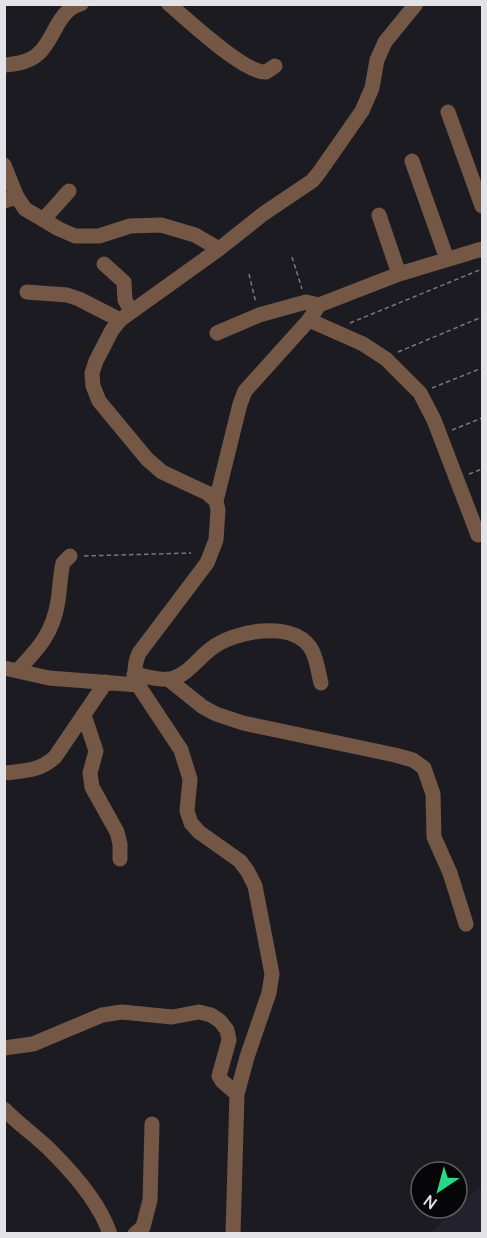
<svg xmlns="http://www.w3.org/2000/svg" width="487" height="1238" font-family="Manrope,sans-serif">
	<rect width="100%" height="100%" fill="#1c1b21"/>
	<path fill="#23222d" d="M482 1185V1233H430Z"/>
	<g fill="none" stroke-linecap="round" stroke-linejoin="round">
		<path stroke="#77777c" stroke-width="1.5" stroke-dasharray="4.5 3" stroke-linecap="butt" d="M292 257 302 289
			M249 274 256 303
			M350 323 482 269
			M398 352 482 317
			M432 388 482 368
			M452 430 482 418
			M469 474 482 469
			M84 556 191 553"/>
		<path stroke="#745845" stroke-width="15" d="M169 4C188 20 245 74 266 72L275 66
			M4 65C17 64 30 62 39 53 54 40 58 9 81 4
			M448 112 482 206
			M412 161 447 259
			M4 165 17 197
			M4 201 17 197 25 209 59 229 75 236H99L130 226 161 225 195 235 219 249
			M379 215 399 274
			M43 220 69 191
			M104 264 124 282 125 300 131 311
			M27 292 67 295 79 299 120 320
			M309 320 363 344 386 359 420 393 434 420 478 535
			M217 333 259 315 306 302 319 305
			M216 501 240 404 245 391 309 320 319 305 399 274 482 249
			M4 668 49 678 138 685
			M18 670C39 648 53 633 58 601 60 588 60 576 63 563L70 556
			M134 674C146 676 160 681 171 679 188 675 199 657 212 648 234 631 291 620 310 647 317 657 318 672 321 683
			M168 679 203 707 216 714 243 723 395 755 413 760 424 768 433 794 434 837 450 873 466 924
			M84 715 96 751 90 773 92 787 117 832 120 844V859
			M4 773C24 771 40 771 55 757L106 682
			M4 1048 33 1044 102 1015 122 1012 172 1017 199 1012 211 1015 220 1021 227 1030 229 1040 219 1076 222 1081 237 1094
			M4 1109C19 1125 38 1137 53 1153 75 1175 100 1204 110 1234
			M135 1234 143 1227 150 1200 152 1124
			M233 1234 237 1094 247 1057 269 993 272 974 255 886 248 872 240 861 199 832 191 823 187 811 190 779 181 750 138 685C134 672 134 665 139 653L207 563 216 540 218 510 216 501 207 493 162 472 147 459 99 401 93 386 92 373 96 361 112 330 120 320 219 249 263 214 312 181 318 174 362 111 372 88 377 60 385 42 416 4"/>
	</g>
	<rect width="487" height="1238" fill="none" stroke="#e3e3e7" stroke-width="12"/>
	<g transform="translate(439 1190) rotate(216)"><circle r="28" fill="#060608" stroke="#5e5e61" stroke-width="1.5"/>
	<path d="M0-4.5L10 22L0 15L-10 22Z" fill="#27d885"/>
	<text y="-9" font-size="16" font-weight="bold" text-anchor="middle" fill="#e3e3e7">N</text>
	</g>
</svg>
